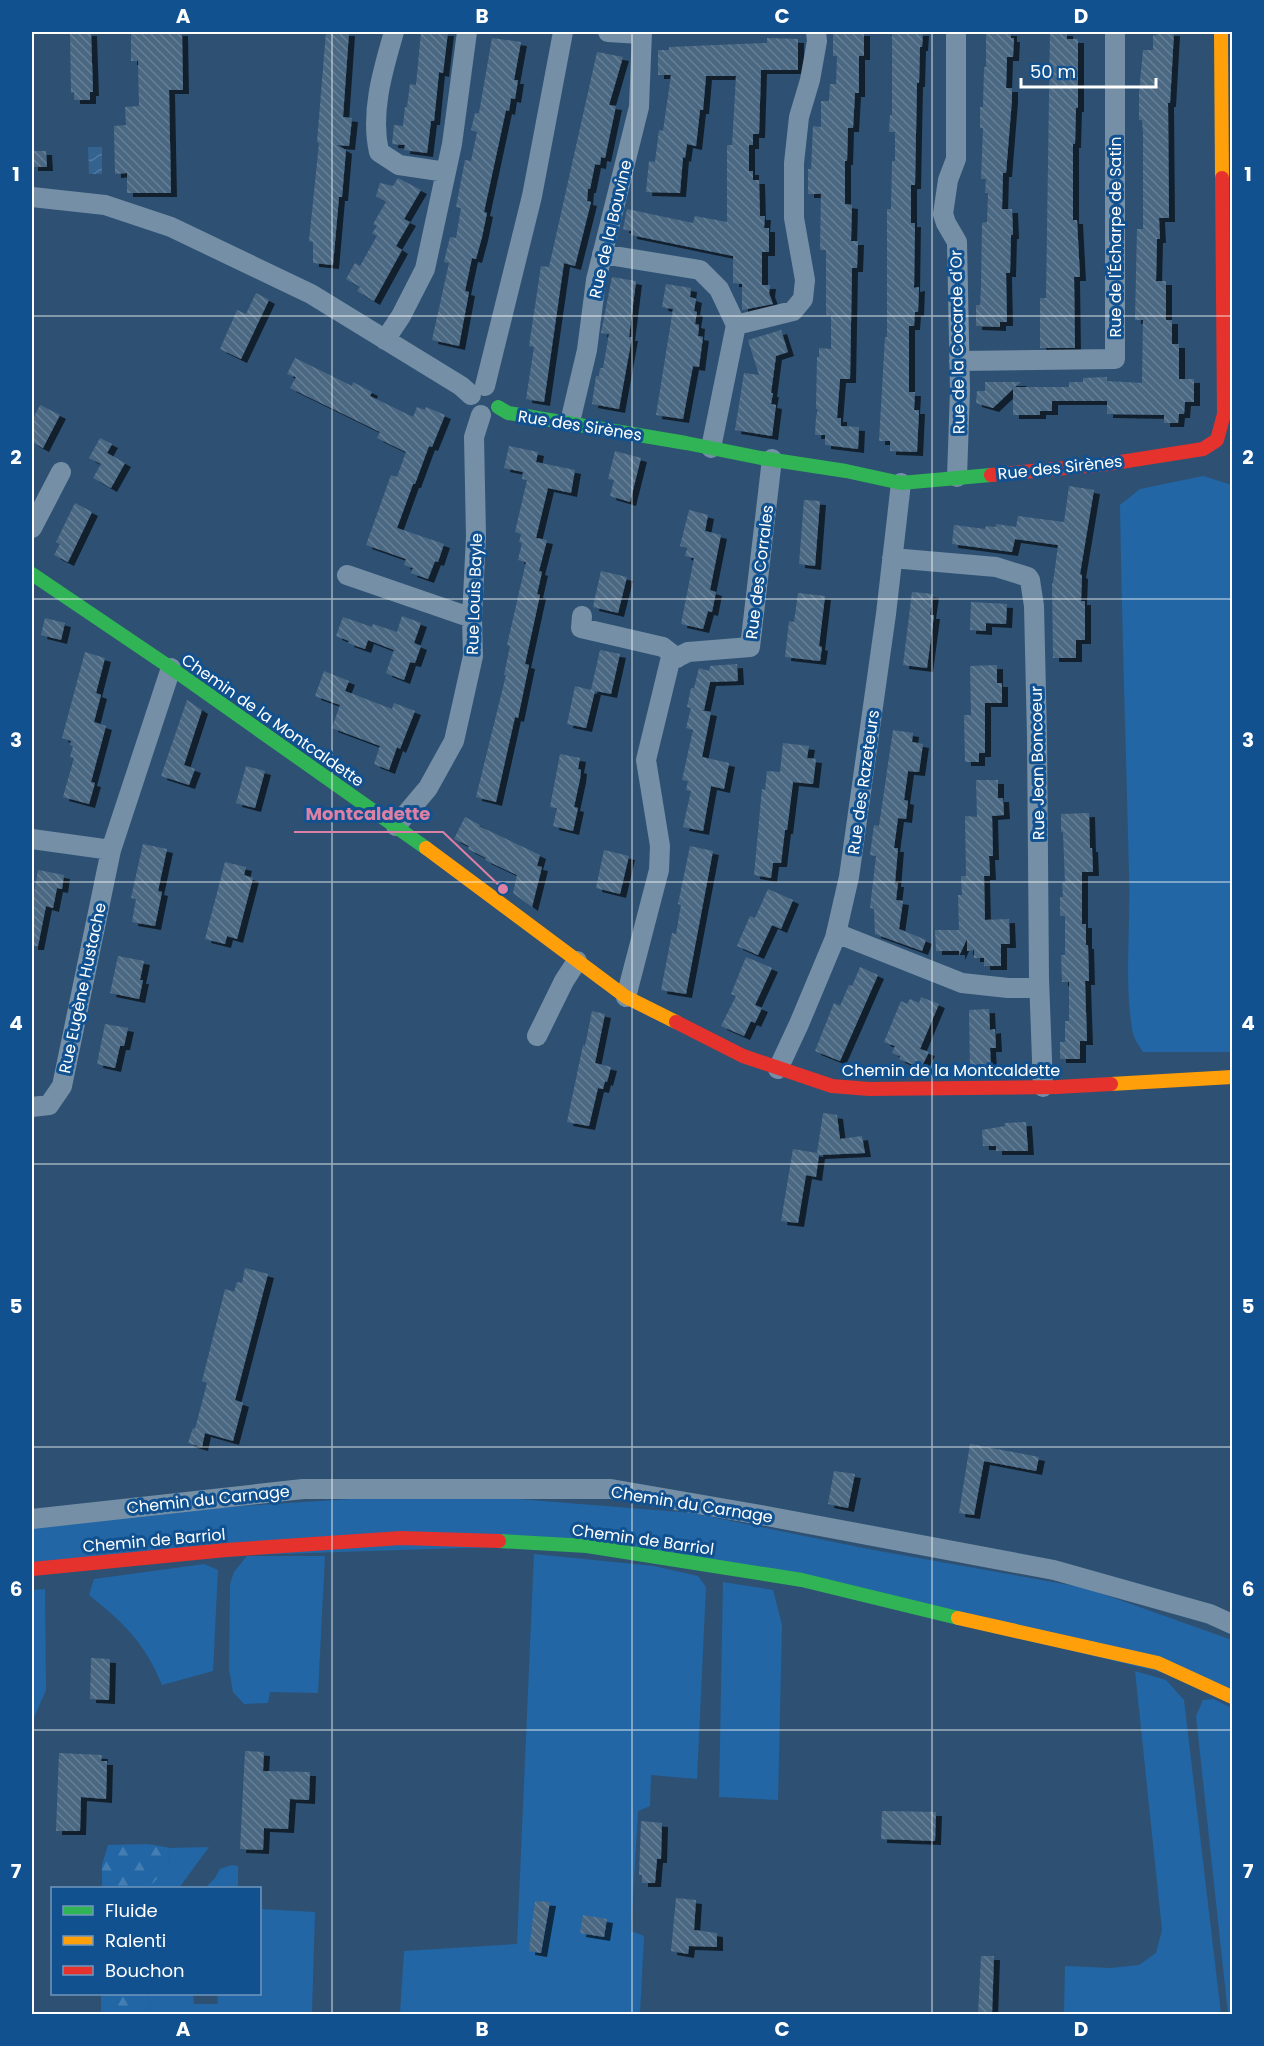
<svg xmlns="http://www.w3.org/2000/svg" width="1264" height="2046" font-family="Poppins,sans-serif">
	<defs>
		<pattern id="forest-firs" width="22" height="20" patternUnits="userSpaceOnUse" patternTransform="scale(1.5)"><rect width="22" height="20" fill="#2266a5"/><path d="M5 1l3.5 6h-7zM16 11l3.5 6h-7z" fill="#437db2"/></pattern>
		<pattern id="water-waves" width="16" height="10" patternUnits="userSpaceOnUse" patternTransform="scale(1.5)"><rect width="16" height="10" fill="#356390"/><path d="M0 5q4-4 8 0t8 0" fill="none" stroke="#537aa1"/></pattern>
		<pattern id="building-back-hatch" width="6" height="6" patternUnits="userSpaceOnUse" patternTransform="scale(1.5)"><rect width="6" height="6" fill="#4b6883"/><path d="M-1 5l2 2M0 0l6 6M5-1l2 2" fill="none" stroke="#667f96"/></pattern>
		<filter id="shadow"><feDropShadow dx="6" dy="4" stdDeviation="0" flood-color="#0009"/></filter>
	</defs>
	<rect width="100%" height="100%" fill="#2e5173"/>
	<path fill="#2266a5" d="M1203 476 1232 485V1052H1143C1138 1044 1133 1038 1132 1028 1124 979 1131 923 1129 873 1126 750 1122 628 1120 505L1140 489Z
		M381 1497 518 1499 692 1513 868 1549 1086 1588 1232 1640V1689L621 1543 32 1562V1528L149 1512Z
		M534 1554 654 1566 698 1576 706 1587 697 1779 651 1775 650 1806 638 1811 631 1931 644 1936 640 2014H400L404 1951 517 1944Z
		M247 1556H325L318 1693 270 1692 268 1703 244 1704 233 1692 229 1669 230 1584 234 1572Z
		M204 1564 218 1570 213 1671 162 1685C145 1643 124 1623 89 1595L94 1579Z
		M723 1582 773 1590 782 1625 778 1800 719 1797Z
		M45 1589 46 1690 32 1722V1590Z
		M1135 1671 1166 1680 1184 1700 1221 2014H1064L1065 1966 1111 1968 1139 1965 1156 1953 1162 1930Z
		M1213 1699 1232 1708V2014H1228L1196 1716 1203 1700Z
		M209 1847 179 1888H150V1885L169 1867 170 1848Z
		M232 1865 238 1866V1888H205L215 1878 220 1869Z
		M260 1909 315 1912 312 2014H152L147 1994H193L194 2004H218L217 1994H260Z"/>
	<path fill="url(#forest-firs)" d="M148 1844 170 1848 169 1867 148 1888H102V1865L108 1845Z
		M101 1994H147L152 2014H101Z"/>
	<path fill="url(#water-waves)" d="M88 147H102V174H89Z"/>
	<path fill="url(#building-back-hatch)" filter="url(#shadow)" d="M70 32H91L93 92H90V100H74V92L71 93Z
		M131 32H182L183 90H169L171 193H127V173L115 174 114 126 126 125 125 107 139 106 138 61H131Z
		M326 32H349L343 117 352 118 349 146 337 145 346 150 342 197H339L333 265 313 263V242L309 241 319 143 317 142Z
		M421 32H448L443 73 439 72 434 121H431L427 153 404 150 405 145 392 144 394 125 403 126 405 107H407L410 84 416 85Z
		M833 32H864V56H859V93H855L853 128H848L847 161H845V204L852 205 851 241H858L857 268H852L850 379H840L837 418H841V426L859 427 858 449 825 445V435H815L816 417 818 409H816L817 357H819V348L831 349V315H827L826 312V250H820L821 194H808V169H811L813 126 821 127V101H829L830 84H836L837 56H833Z
		M892 32H923L922 47H920L919 83H917L915 185H911V223H915L914 288 919 287 918 312H915L914 326H909V392H915L914 410H919L917 452 890 451V441H879L885 337H887V209H891L892 161H895V132H889L890 115H892Z
		M986 32H1011V38H1014L1013 57H1007L1006 88H1012V99L1006 173H1003L1002 209H1012L1013 235H1011L1010 273H1006L1007 322H1000V327L976 326V305H980L981 288 982 223 987 222 988 193H985L986 179H981L983 128H980V107H983L984 67H986Z
		M1050 32H1067V39H1078V108H1076L1075 144H1073V220H1077L1080 277H1074L1075 348H1040V298H1046Z
		M1157 32H1174L1170 103H1168L1169 218H1159L1160 239H1157L1156 281H1166V320H1172V344H1179V379H1194V402H1185L1184 414H1179L1178 423H1164V415L1107 414V401H1052V411H1040V415H1013V389L993 408 976 403 977 391H985V382H1021L1015 387H1069V382H1083V378L1107 377V381L1142 383 1143 320H1135L1137 229H1143V133L1142 120H1139V93L1143 50H1153V35H1157Z
		M492 38 521 42 514 80H518L515 99 511 98 509 111 506 110 484 212 487 213 482 237 476 259 472 258 469 272 465 291 469 292 459 346 432 340 449 263 444 262 450 237 456 238 461 208 456 207 465 160 471 161 477 132 471 130 475 113H479Z
		M767 38 798 39V70H761L759 134H753V145H749V171H753V180H759L760 216H765L764 228H769V252H762V285H770L769 293 773 304 742 310V284L733 283V256L631 235V231L623 229 627 209 693 223 695 216 727 222V145H732L736 76H706L703 110H700L696 146 687 144 685 158 683 157 680 193 646 192 649 161 655 162 659 130 663 131 671 75H658V50H669V47L767 43Z
		M597 52 623 57 609 105 616 106 605 158 601 157 600 165 595 164 590 189H588L587 201 591 202 575 266 564 263 544 402 526 399 534 347 529 346 541 266 549 267Z
		M32 151H46L47 167H32Z
		M398 178 421 190 404 219 410 222 396 246 402 250 374 301 357 291 360 287 346 279 355 263 360 266 377 236 372 233 377 226 373 224 386 202 376 196 380 183 393 186Z
		M612 277 636 281 629 337H632L619 409 592 404 596 376H599L600 368H603L609 334 601 333Z
		M666 284 691 288 690 297 696 299 694 311 697 312 695 324 699 325 698 336 703 337 699 367 693 366 683 419 656 415 673 309 662 307Z
		M256 293 269 300 241 359 220 349 237 310 246 314Z
		M781 330 788 352 776 356 771 393H773L771 404 776 405 772 436 735 430 744 373 759 375 748 340Z
		M295 358 352 386 353 382 364 388 372 392 370 396 413 417 417 407 425 410 426 407 445 415 432 447 429 446 415 484H413L397 528 444 544 438 562 435 561 428 579 411 573 413 568 404 565 406 559 366 545 391 475 397 477 406 452 377 438 380 432 290 388 296 377 287 374Z
		M40 405 60 415 43 448 32 442V421Z
		M100 438 112 444 107 453 125 463 111 488 93 478 101 464 89 458Z
		M509 446 538 452 536 462 575 470 571 493 548 488 536 538 547 540 539 571 542 572 537 594 540 595 525 664 529 665 518 718 515 717 496 802 476 797 506 675H504L510 646 507 645 526 562 518 560 522 543 519 542 521 534 515 532 527 480 522 479 523 472 504 468Z
		M615 451 641 458 630 502 610 496 614 480 608 479Z
		M1069 486 1094 490 1080 574 1082 575 1081 601H1085V640H1076V658H1053L1052 583H1053L1058 545 1015 539 1012 552 952 544 954 525 985 529 986 526 996 527V524L1016 527 1018 516 1064 522Z
		M804 500 820 501 815 566 799 564Z
		M75 503 92 512 68 562 54 555 60 544 56 542Z
		M689 510 708 515 705 531 721 535 710 590 716 592 712 612 708 611 703 629 681 624 694 558 685 556 687 548 680 546Z
		M601 571 627 577 618 613 593 607Z
		M912 592 933 594 930 615H934L927 668 903 665Z
		M798 593 825 596 819 646 822 647 820 661 785 657 789 621 794 622Z
		M971 602 1007 604 1006 624 986 623V631L970 630Z
		M402 616 421 623 414 643 421 646 415 663 410 662 404 680 386 673 394 650 368 640 365 649 348 643 349 641 336 636 343 617 372 627 373 624 397 632Z
		M45 618 65 623 61 640 41 635Z
		M600 650 620 654 611 694 591 690Z
		M85 652 105 658 96 693 101 695 94 722 106 726 91 782 95 783 89 804 63 797 74 758 70 757 73 746 70 745 71 741 62 738Z
		M737 664 738 681 710 682 704 710H700L711 712 702 757 729 763 724 789 711 786 703 831 683 827 691 791 686 790 688 781 682 780 693 730 686 728 691 708 687 707 691 688H694L699 668 709 671 710 666Z
		M997 665V683H1002V703H985V753H979V762H965L964 715H971L970 666Z
		M324 671 349 681 345 691 392 709 394 703 415 711 400 749 397 747 389 770 374 764 380 746 332 728 340 705 315 696Z
		M575 686 595 691 586 728 567 724Z
		M187 700 202 710 184 765 195 769 189 785 161 776Z
		M893 730 913 733 912 742 923 744 919 772 908 771 904 800 908 801 906 819 898 818 894 848H898L895 883H898L896 900 903 901 899 929 926 940 922 951 875 934 874 909 870 908 876 856 870 855 874 825 879 826Z
		M783 743 809 746 807 758 816 759 813 784 793 782 787 830H785L781 863H773L771 878 754 875 762 789 765 790 767 771 780 772Z
		M560 754 580 758 578 769 581 770 580 779 574 807 578 808 573 831 553 826 557 808 550 807Z
		M246 766 265 771 255 808 236 803Z
		M976 780H998V798H1003L1004 815 992 816 993 856H989L990 876H984L985 920 1009 919 1010 944H1001V966H984V958H974V950L967 951V939L959 956V951H936L935 930H959L958 895H962L961 876H966L965 816 977 817Z
		M1089 813 1090 848H1092L1093 872H1082V924H1086V945H1088L1089 981H1085L1087 1041H1080V1059H1060V1042H1065V1021H1069V982H1062L1061 955H1065V916H1060V897H1063L1062 883H1065L1063 832H1061V814Z
		M465 817 480 825 479 826 540 855 537 866 542 867 532 907 513 893 517 875 485 860 486 858 468 849 469 846 454 839Z
		M143 844 167 849 158 891 162 892 155 926 132 922 136 899 131 898Z
		M690 846 713 851 686 994 661 990 672 933 676 934 681 905 678 904Z
		M604 850 629 856 620 894 596 888Z
		M225 862 246 867 244 875 253 878 237 939 227 936 225 944 205 939Z
		M38 870 64 875 62 889 57 888 53 908 46 906 38 946H32V904Z
		M768 889 793 900 781 929 772 925 758 955 737 946 750 916 755 918Z
		M118 956 144 961 140 980H143L139 999 110 993Z
		M746 957 772 968 755 1005 762 1008 755 1023 751 1021 744 1036 721 1026 736 996 731 994Z
		M860 967 878 975 840 1061 815 1051 834 1003 840 1006 849 985 852 986Z
		M921 997 939 1004 920 1049 929 1052 921 1068 899 1059 900 1056 892 1053 895 1046 884 1042 901 1001 907 1004 910 999 919 1003Z
		M989 1009 990 1030 995 1029 996 1048H990L991 1067 970 1068 969 1010Z
		M592 1011 605 1014 595 1063 611 1067 607 1082 605 1081 603 1089 598 1088 589 1126 567 1122 583 1045 585 1046Z
		M105 1024 128 1028 124 1046H120L115 1068 97 1064Z
		M823 1113 837 1115 840 1139 862 1136 865 1153 819 1155 816 1177 806 1175 798 1223 781 1221 793 1149 817 1153Z
		M1026 1122 1028 1151H996V1146H983L982 1130 1005 1126V1123Z
		M245 1268 268 1274 235 1400 243 1403 233 1441 205 1433 202 1447 188 1443 193 1428 195 1429 207 1383 202 1381 225 1289 234 1292 237 1282 242 1283Z
		M970 1444 1039 1457 1036 1471 984 1461 974 1515 959 1513Z
		M834 1471 855 1474 848 1508 828 1504Z
		M91 1658 110 1659 109 1700 90 1699Z
		M245 1751 264 1752 263 1771 310 1772 309 1800 290 1799 288 1829 264 1828 263 1850 240 1849Z
		M59 1753 102 1755 101 1761H107L106 1799 81 1797 80 1831H56Z
		M882 1811 936 1812 935 1841 881 1839Z
		M641 1821 662 1823 661 1859H657L655 1883H642V1875H639Z
		M676 1898 696 1900 694 1930 717 1933V1947L689 1946 688 1954 671 1951Z
		M535 1901 550 1902 541 1953 529 1951Z
		M583 1915 607 1919 604 1937 580 1933Z
		M981 1956H994L992 2014H978Z"/>
	<g fill="none" stroke-linecap="round" stroke-linejoin="round">
		<path stroke="#758fa6" stroke-width="20" d="M394 32C383 70 370 112 379 152L399 165 446 172
			M608 32 641 34
			M956 32V159L948 180 943 214 946 223 957 242 960 390 957 477
			M32 197 105 205 171 227 311 294 461 386 471 395
			M602 254 700 270 719 289 736 325 711 448
			M736 325 793 311 803 299 805 280 794 218V163L799 117 810 80 817 41 816 32
			M385 340 401 316 425 269 452 144 467 32
			M959 361 1115 359V32
			M485 386 532 196 563 32
			M570 422 587 350 596 280 639 107 642 32
			M32 528 61 472
			M892 558 996 567 1028 577 1030 580 1034 606 1037 737 1039 978 1043 1087
			M347 575 472 618
			M582 616 581 628 663 647 677 658
			M396 826 428 788 454 741 463 701 473 656 472 618 476 536 474 437 481 415
			M32 839 111 850
			M836 933 962 983 1008 988H1039
			M626 997 659 870 660 846 646 760 670 661 688 652 750 647 772 459
			M537 1036 564 981 577 961
			M778 1069 799 1024 835 938 849 877 886 614 901 483
			M32 1107 49 1105 62 1086 111 850 171 668
			M32 1519 303 1489H611L761 1515 1054 1570 1210 1614 1232 1624"/>
		<path stroke="#30b455" stroke-width="14" d="M498 407 508 413 686 443 761 458 846 471 901 483 991 475
			M32 574 171 668 426 848
			M499 1541 587 1546 802 1580 958 1618"/>
		<path stroke="#ff9f0a" stroke-width="14" d="M1221 32 1222 178
			M426 848 626 997 676 1022
			M1111 1084 1232 1077
			M958 1618 1158 1663 1232 1697"/>
		<path stroke="#e5322d" stroke-width="14" d="M991 475 1108 464 1203 449 1217 440 1224 414 1222 178
			M676 1022 743 1056 832 1086 869 1089 1057 1087 1111 1084
			M32 1569 226 1550 401 1538 499 1541"/>
	</g>
	<path fill="none" stroke="#fff" stroke-width="1.5" stroke-opacity="0.55" d="M332 32V2014M632 32V2014M932 32V2014M32 316H1232M32 599H1232M32 882H1232M32 1164H1232M32 1447H1232M32 1730H1232"/>
	<g text-anchor="middle" stroke-width="6" stroke-linejoin="round" paint-order="stroke">
		<g font-size="16" fill="#fff" stroke="#115190">
			<text transform="translate(610 229) rotate(-77)" y="6">Rue de la Bouvine</text>
			<text transform="translate(1115 237) rotate(-90)" y="6">Rue de l'Écharpe de Satin</text>
			<text transform="translate(957 342) rotate(-91)" y="6">Rue de la Cocarde d'Or</text>
			<text transform="translate(580 425) rotate(9)" y="6">Rue des Sirènes</text>
			<text transform="translate(1060 467) rotate(-6)" y="6">Rue des Sirènes</text>
			<text transform="translate(759 572) rotate(-83)" y="6">Rue des Corrales</text>
			<text transform="translate(474 594) rotate(-88)" y="6">Rue Louis Bayle</text>
			<text transform="translate(273 720) rotate(35)" y="6">Chemin de la Montcaldette</text>
			<text transform="translate(1037 763) rotate(-91)" y="6">Rue Jean Boncoeur</text>
			<text transform="translate(863 782) rotate(-82)" y="6">Rue des Razeteurs</text>
			<text transform="translate(82 988) rotate(-78)" y="6">Rue Eugène Hustache</text>
			<text x="951" y="1076">Chemin de la Montcaldette</text>
			<text transform="translate(208 1499) rotate(-6)" y="6">Chemin du Carnage</text>
			<text transform="translate(692 1504) rotate(9)" y="6">Chemin du Carnage</text>
			<text transform="translate(643 1539) rotate(8)" y="6">Chemin de Barriol</text>
			<text transform="translate(154 1540) rotate(-5)" y="6">Chemin de Barriol</text>
		</g>
	</g>
	<path fill="none" stroke="#dd80a5" stroke-width="2" d="M503 889L443 832H294"/>
	<circle fill="#dd80a5" stroke="#115190" stroke-width="2" cx="503" cy="889" r="6"/>
	<g font-size="18" text-anchor="middle" font-weight="bold" fill="#dd80a5" stroke="#115190" stroke-width="6" stroke-linejoin="round" paint-order="stroke">
		<text x="368" y="820">Montcaldette</text>
	</g>
	<rect width="1264" height="2046" fill="none" stroke="#115190" stroke-width="66"/>
	<rect x="51" y="1887" width="210" height="108" fill="#115190" stroke="#7097bc" stroke-width="1.5"/>
	<rect x="63" y="1906" width="30" height="9" fill="#30b455" stroke="#7097bc" stroke-width="1.5"/>
	<text x="105" y="1917" font-size="18" fill="#ffffff">Fluide</text>
	<rect x="63" y="1936" width="30" height="9" fill="#ff9f0a" stroke="#7097bc" stroke-width="1.5"/>
	<text x="105" y="1947" font-size="18" fill="#ffffff">Ralenti</text>
	<rect x="63" y="1966" width="30" height="9" fill="#e5322d" stroke="#7097bc" stroke-width="1.5"/>
	<text x="105" y="1977" font-size="18" fill="#ffffff">Bouchon</text>
	<path d="M1021 78v9h135v-9" fill="none" stroke="#ffffff" stroke-width="3"/>
	<text x="1030" y="78" font-size="18" fill="#ffffff" stroke="#115190" stroke-width="4.5" paint-order="stroke">50 m</text>
	<rect x="33" y="33" width="1198" height="1980" fill="none" stroke="#fff" stroke-width="2"/>
	<g font-size="20" text-anchor="middle" font-weight="bold" fill="#fff">
		<text x="183" y="23">A</text>
		<text x="482" y="23">B</text>
		<text x="782" y="23">C</text>
		<text x="1081" y="23">D</text>
		<text x="16" y="181">1</text>
		<text x="1248" y="181">1</text>
		<text x="16" y="464">2</text>
		<text x="1248" y="464">2</text>
		<text x="16" y="747">3</text>
		<text x="1248" y="747">3</text>
		<text x="16" y="1030">4</text>
		<text x="1248" y="1030">4</text>
		<text x="16" y="1313">5</text>
		<text x="1248" y="1313">5</text>
		<text x="16" y="1596">6</text>
		<text x="1248" y="1596">6</text>
		<text x="16" y="1878">7</text>
		<text x="1248" y="1878">7</text>
		<text x="183" y="2036">A</text>
		<text x="482" y="2036">B</text>
		<text x="782" y="2036">C</text>
		<text x="1081" y="2036">D</text>
	</g>
</svg>
